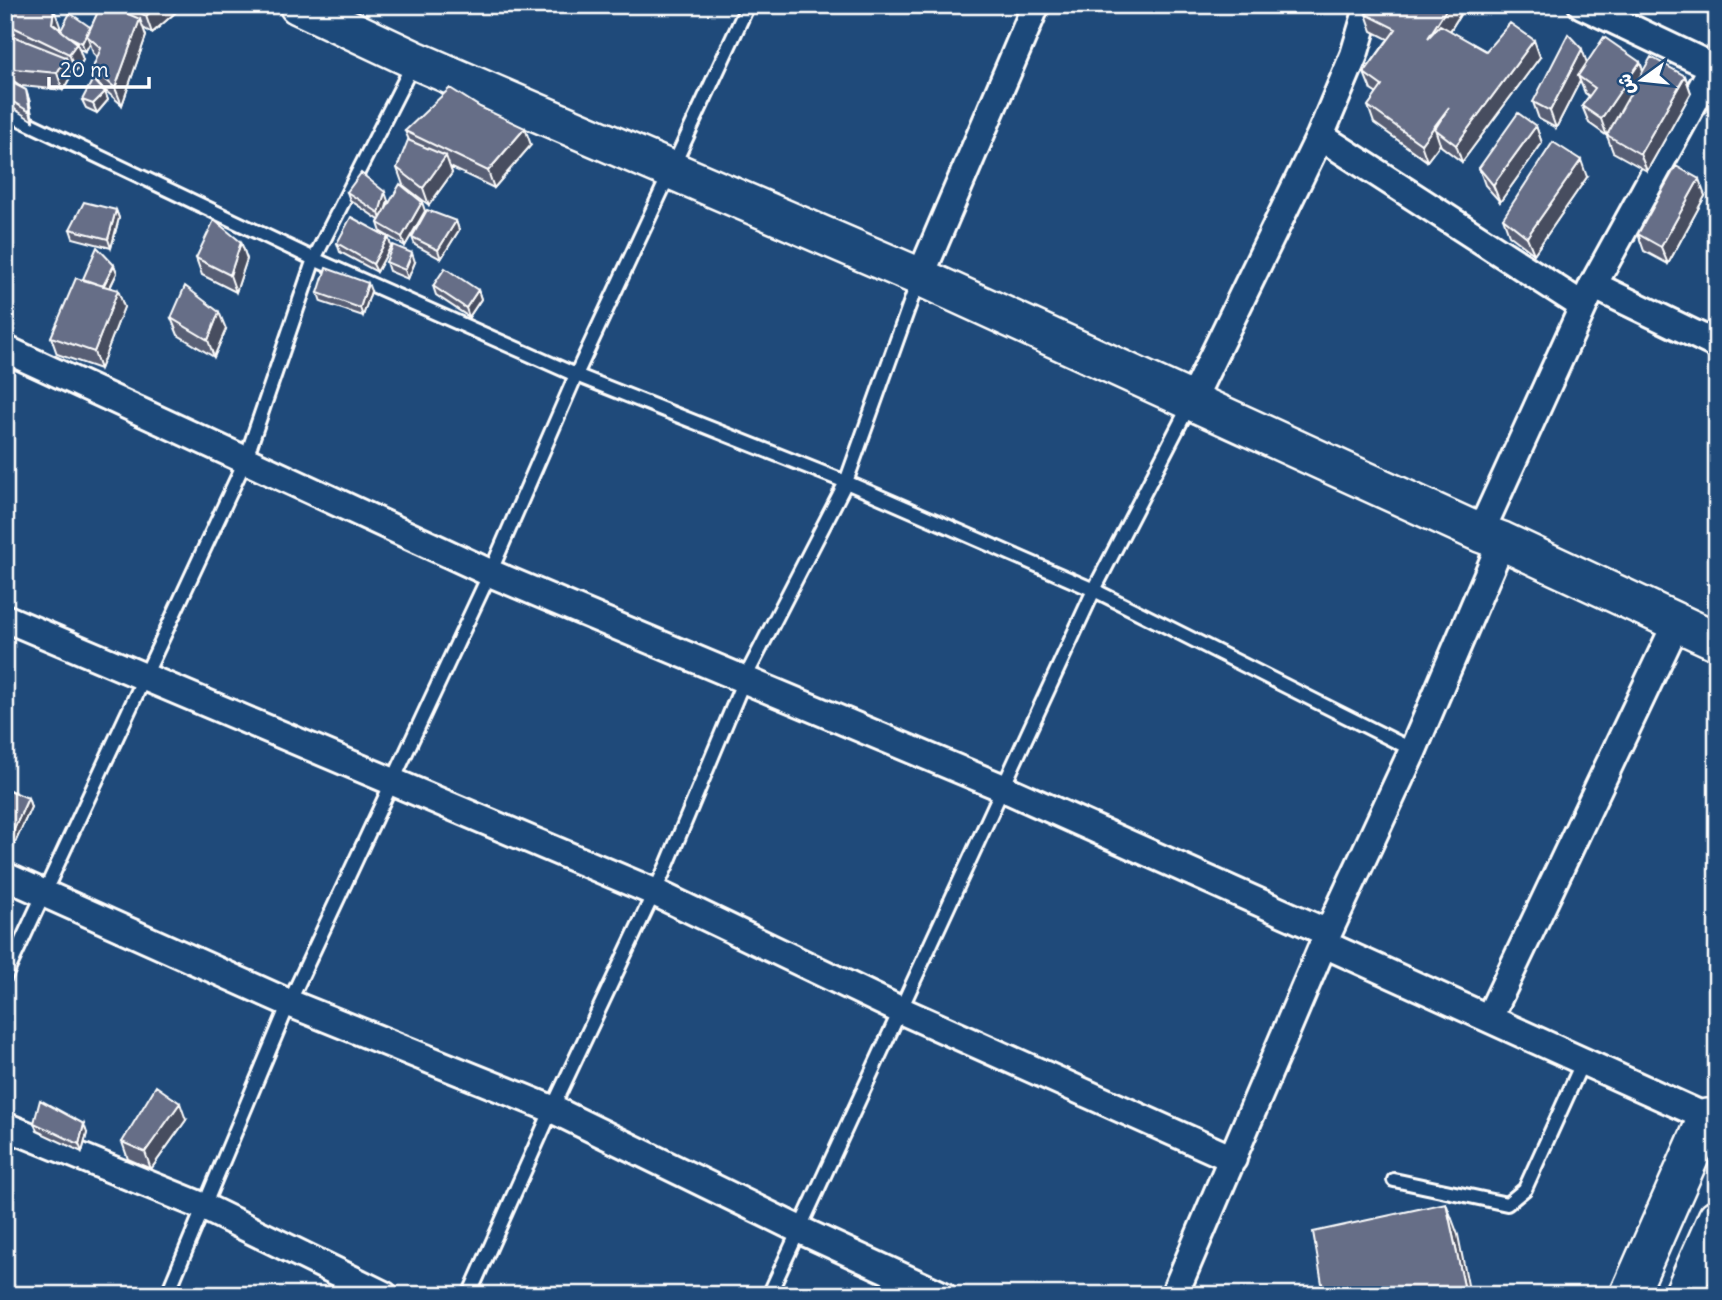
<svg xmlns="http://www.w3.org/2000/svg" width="1722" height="1300" font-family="Delius,'Playpen Sans Arabic',sans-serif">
	<rect width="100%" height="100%" fill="#1f4a7a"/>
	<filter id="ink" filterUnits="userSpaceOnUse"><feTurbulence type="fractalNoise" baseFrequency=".0143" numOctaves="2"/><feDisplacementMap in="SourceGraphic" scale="14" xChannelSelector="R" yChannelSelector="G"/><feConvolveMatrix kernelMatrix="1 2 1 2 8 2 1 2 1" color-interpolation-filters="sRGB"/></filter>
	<g filter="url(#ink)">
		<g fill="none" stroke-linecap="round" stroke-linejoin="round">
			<g stroke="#fff" stroke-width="18">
				<path id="lane" d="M5 112 314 259 576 375 846 482 1094 590 1413 750
					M5 977 245 461 314 259 413 64
					M1394 1180 1507 1204 1525 1189 1583 1061
					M167 1295 289 1003 490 573 576 375 748 5
					M469 1295 552 1109 667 865 744 680 846 482 918 281
					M769 1295 1094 590 1191 402"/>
			</g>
			<g stroke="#fff" stroke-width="32">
				<path id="street" d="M1582 5 1717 69
					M1320 136 1583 306
					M920 277 1036 5
					M1593 285 1717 345
					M5 349 490 573 1001 787 1328 933
					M1191 402 1320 136 1354 55 1369 5
					M1480 533 1593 285 1713 67
					M5 618 654 892 900 1010 1233 1159
					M5 876 289 1003 552 1109 800 1230 942 1295
					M1324 944 1717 1122
					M1489 1018 1676 624
					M5 1126 202 1206 384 1295
					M1174 1295 1328 933 1413 750 1502 541"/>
			</g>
			<g stroke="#fff" stroke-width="42">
				<path id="secondary" d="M298 5 415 60 920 277 1480 533 1502 541 1717 641
					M1629 1295 1707 1118
					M1683 1295 1717 1218"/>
			</g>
			<use href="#lane" stroke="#1f4a7a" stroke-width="12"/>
			<use href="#street" stroke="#1f4a7a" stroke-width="26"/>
			<use href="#secondary" stroke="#1f4a7a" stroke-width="37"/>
		</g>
		<path fill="#585f74" stroke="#fff" stroke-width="2" d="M101 5H184L152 33 143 28 146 36 122 105 99 85 93 68 97 57 93 53 90 43 85 52 79 48 83 60 76 71 70 69 72 74 63 90 21 86 5 75V33L7 34 5 30V17L60 26V29L91 28Z
			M1466 5 1450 31 1486 51 1540 57 1462 162 1441 146 1440 144 1427 161 1374 123 1368 106 1377 94 1371 90 1364 73 1388 39 1372 31 1366 14Z
			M1711 5H1717V22Z
			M1640 62 1643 71 1685 76 1691 93 1647 171 1613 152 1607 136 1589 123 1582 106 1589 96 1585 93 1580 81 1556 128 1539 119 1533 102 1587 63Z
			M5 82 29 99 33 121 5 103Z
			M105 92 108 100 97 113 86 108 82 100Z
			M1536 126 1542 143 1500 202 1485 185 1479 168Z
			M405 131 531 145 494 188 450 167 452 173 429 205 403 185 397 168 409 140Z
			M1587 177 1534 254 1509 235 1503 218Z
			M347 192 388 201 386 208 425 211 405 246 381 232 378 223 379 220 350 200Z
			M1705 196 1668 264 1644 251 1638 234Z
			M116 210 119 218 111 248 73 238 70 229Z
			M456 221 459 230 441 259 415 245 412 237Z
			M388 237 391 246 377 272 340 252 337 243Z
			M241 242 247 259 236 292 202 275 196 258Z
			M386 262H415L408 279 389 271Z
			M114 265 117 273 110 288 124 307 100 369 57 354 51 337 83 280Z
			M433 286 478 290 481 299 469 317 436 295Z
			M371 291 363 316 321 302 318 293Z
			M171 318 226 329 214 357 178 335Z
			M5 794 28 798 31 807 14 845 5 839Z
			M186 1120 151 1169 128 1159 122 1142Z
			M34 1123 87 1133 82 1152 37 1131Z"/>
		<path fill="#474d5e" stroke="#fff" stroke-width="2" d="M158 5H184L152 33 146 16Z
			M1449 5H1466L1435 55 1428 38Z
			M54 9 60 26 58 40 52 23Z
			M140 19 146 36 122 105 115 88Z
			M90 27 93 35 87 36 90 43 85 52 82 43Z
			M1534 40 1540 57 1462 162 1456 145Z
			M77 43 83 60 76 71 69 54Z
			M1582 49 1588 66 1578 76 1580 81 1556 128 1550 111Z
			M66 57 72 74 63 90 57 73Z
			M1640 62 1646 79 1607 136 1601 119Z
			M1685 76 1691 93 1647 171 1640 154Z
			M26 90 29 99 33 121 30 112Z
			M105 92 108 100 97 113 93 104Z
			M1449 107 1435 129 1440 144 1427 161 1421 144Z
			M1536 126 1542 143 1500 202 1493 185Z
			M525 128 531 145 494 188 488 171Z
			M446 156 452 173 429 205 423 188Z
			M1581 160 1587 177 1534 254 1527 237Z
			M1699 179 1705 196 1668 264 1661 247Z
			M385 192 388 201 382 222 379 213Z
			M422 202 425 211 405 246 402 237Z
			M116 210 119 218 111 248 108 239Z
			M456 221 459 230 441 259 438 250Z
			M388 237 391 246 377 272 373 264Z
			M241 242 247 259 236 292 230 275Z
			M412 253 415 262 408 279 405 270Z
			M114 265 117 273 106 295 103 287Z
			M368 283 371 291 363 316 360 308Z
			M118 290 124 307 100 369 94 352Z
			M478 290 481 299 469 317 466 308Z
			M219 312 226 329 214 357 208 340Z
			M28 798 31 807 14 845 11 836Z
			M7 1033 10 1041 5 1051V1036Z
			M180 1103 186 1120 151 1169 145 1152Z
			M84 1124 87 1133 82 1152 79 1144Z
			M1446 1203 1458 1235 1470 1295H1466Z"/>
		<path fill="#666e87" stroke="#fff" stroke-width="2" d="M11 5H49L54 9 52 23 77 43 69 54 5 23V17Z
			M101 5H107L140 19 115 88 93 68 101 48 87 36Z
			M126 5H158L146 16Z
			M1371 5H1449L1428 38 1440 25 1486 51 1510 23 1534 40 1456 145 1435 129 1449 107 1421 144 1368 106 1382 86 1364 73 1396 29 1366 14Z
			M70 13 90 27 82 43 68 36 61 30Z
			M5 33 66 57 57 73 15 69 5 62Z
			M1568 34 1582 49 1550 111 1533 102Z
			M1604 37 1640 62 1601 119 1582 106 1595 88 1578 76Z
			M1651 57 1685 76 1640 154 1607 135Z
			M93 79 105 92 93 104 82 100Z
			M7 80 26 90 30 112 5 97V82Z
			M450 88 480 107 525 128 488 171 405 131Z
			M1518 113 1536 126 1493 185 1479 168Z
			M408 140 446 156 423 188 397 168Z
			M1553 142 1581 160 1527 237 1503 218Z
			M1676 166 1699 179 1661 247 1638 234Z
			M361 173 385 192 379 213 347 192Z
			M400 184 422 202 402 237 378 223Z
			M84 202 116 210 108 239 70 229Z
			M427 210 456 221 438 250 412 237Z
			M351 217 388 237 373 264 337 243Z
			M214 220 241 242 230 275 196 258Z
			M393 245 412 253 405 270 386 262Z
			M97 247 114 265 103 286 83 279Z
			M326 268 368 283 360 308 318 293Z
			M445 268 478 290 466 308 433 286Z
			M76 278 118 290 94 352 51 337Z
			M185 286 219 312 208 340 171 318Z
			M7 789 28 798 11 836 5 832V794Z
			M156 1086 180 1103 145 1152 122 1142Z
			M40 1100 84 1124 79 1144 34 1123Z
			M1446 1203 1466 1295H1324L1313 1232Z"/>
	</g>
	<rect width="1722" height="1300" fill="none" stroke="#1f4a7a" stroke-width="28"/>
	<rect x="14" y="14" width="1694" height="1272" fill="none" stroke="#fff" stroke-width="2.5" filter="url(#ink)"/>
	<g transform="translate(1642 80) rotate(255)" stroke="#1f4a7a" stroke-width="5" paint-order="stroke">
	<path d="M0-5L12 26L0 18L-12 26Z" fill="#ffffff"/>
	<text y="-10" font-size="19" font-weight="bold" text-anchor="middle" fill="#ffffff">ش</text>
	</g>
	<path d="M49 77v10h100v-10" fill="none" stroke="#ffffff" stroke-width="3.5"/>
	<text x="60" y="77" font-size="21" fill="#ffffff" stroke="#1f4a7a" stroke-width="5" paint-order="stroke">20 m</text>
</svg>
